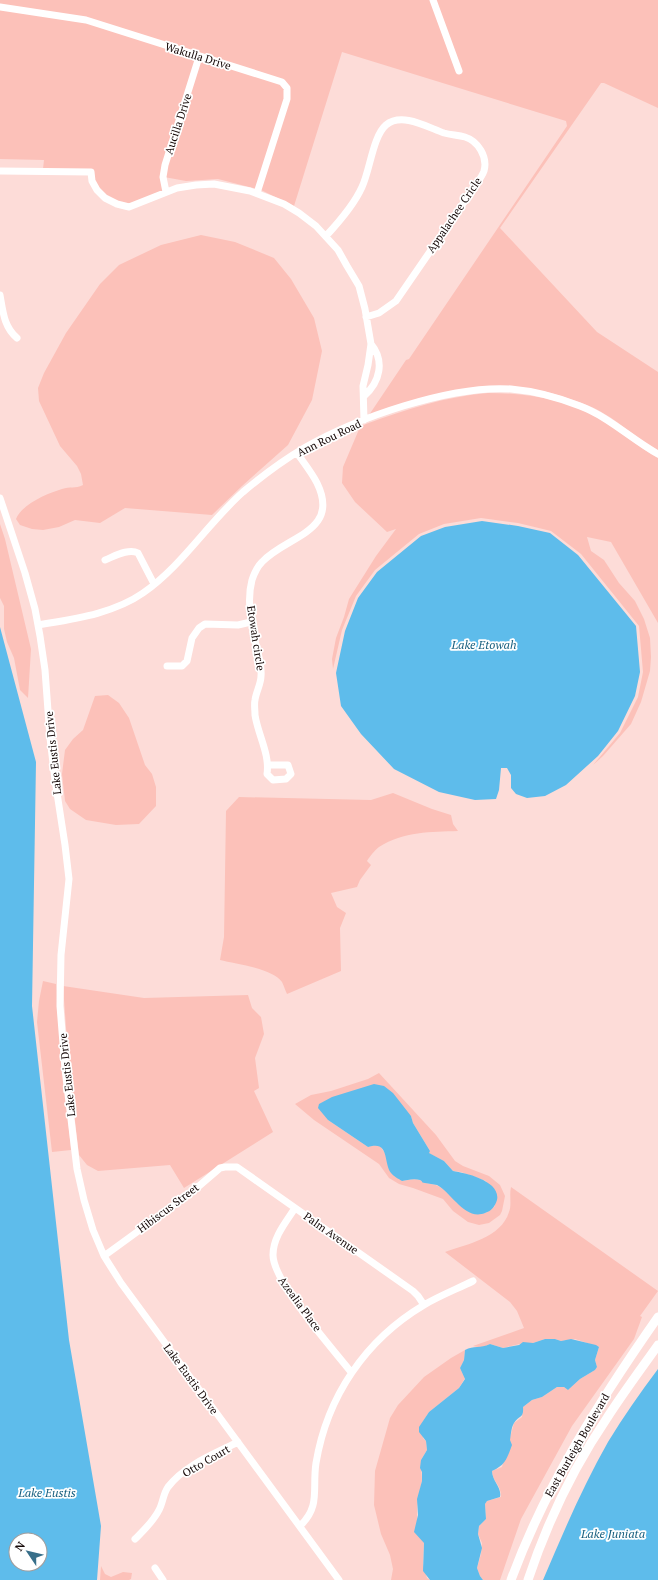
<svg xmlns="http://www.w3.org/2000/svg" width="658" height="1580" font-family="'PT Serif',serif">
	<rect width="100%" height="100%" fill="#fddcd8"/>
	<path fill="#fcc1b9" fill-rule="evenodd" d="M0 0H658V108L604 83H601L500 228 597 332 658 372V451C639 440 622 424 603 413 592 406 579 402 567 398 497 374 435 392 369 415L406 360 409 359 567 126 566 121 342 52 294 206 261 190 218 179 186 181 164 177V196L136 204 109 202 89 172 43 169 44 160 0 159Z
		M201 235 235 242 274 258 291 279 314 318 322 351 312 400 288 445 242 486 212 515 125 508 100 523 75 520 59 527 43 530 32 529 20 525 16 519C22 504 48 493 62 489 70 486 75 489 83 485L81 474 77 466 60 446 39 401 38 388 44 373 66 333 100 284 119 265 161 245Z
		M488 393C527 393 566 399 600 419 620 431 638 447 658 458V623L611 542 587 537 591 551 604 560 619 583 635 601 644 619 650 638 651 657 650 671 641 702 631 724 603 756 593 765 620 733 638 697 643 672 639 626 581 554 551 531 518 523 481 518 444 524 419 534 375 570 356 596 342 630 333 669 332 659 336 638 344 617 349 599 376 556 396 529 387 532 355 502 342 483 343 467 360 427 366 424C407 409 444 397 488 393Z
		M0 524 5 539 31 649 28 698 20 690 14 658 7 642 4 629V606L0 598Z
		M108 695 119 703 129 718 145 765 152 774 156 787V806L139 824 116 825 86 820 70 809 65 801 62 774 65 750 73 739 83 730 95 696Z
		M393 793 432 809 451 815 453 824 458 831C431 832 404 831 379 847 375 850 370 856 367 861L371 865 360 880 357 887 331 893 337 907 346 913 340 928 341 971 287 994C285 990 284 986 282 982 272 968 236 964 220 960L224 937 226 811 239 797 371 800Z
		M43 981 56 984 57 1006 71 1150 52 1152 37 1022 39 1001Z
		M63 986 144 998 248 995 252 1008 261 1017 264 1034 255 1058 259 1088 254 1091 273 1132 184 1188 170 1165 98 1171 87 1165 79 1155 69 1069Z
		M379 1073 436 1135 455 1161 463 1166 489 1176 500 1185 505 1196 502 1211 500 1215 489 1223 479 1225 468 1222 453 1211 443 1199 413 1188 399 1184 389 1178 379 1164 314 1120 295 1104 311 1095 331 1091 368 1079ZM360 1090 411 1116 413 1123 430 1151 428 1153 444 1161 453 1171 461 1172 486 1181 495 1206C472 1229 457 1196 438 1186 434 1184 430 1184 426 1183 421 1182 425 1182 420 1180 414 1178 408 1180 402 1181L387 1162V1156L380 1146 375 1145 368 1147 328 1120 347 1093Z
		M511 1187 658 1291 640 1316 642 1317 634 1339 572 1426 521 1519 500 1580H483L480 1576 477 1568 481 1554 482 1543 478 1534 479 1526 486 1519 485 1504 487 1501 501 1497C502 1486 492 1481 492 1471L502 1467 514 1423 522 1417 523 1407 532 1400 542 1397 557 1387H564L568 1390 580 1379 595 1370 597 1367 595 1360 599 1347 575 1339 561 1341 555 1339H545L533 1343H524L503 1348 490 1344 482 1348 473 1346 524 1328 517 1311 510 1302 445 1252C467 1244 501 1238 509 1212 512 1205 509 1195 511 1187Z
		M465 1350 464 1360 460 1368 465 1378 459 1388 429 1412 422 1423 423 1438 426 1441 427 1450 421 1460 422 1481 417 1506V1522L424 1543 423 1564 427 1578 430 1580H391L393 1569 390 1555 381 1534 374 1505 375 1471 390 1418 398 1405 424 1377 451 1358Z
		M101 1566 105 1574 111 1577 123 1572 132 1573 131 1579 129 1580H100Z"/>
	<path fill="#5ebceb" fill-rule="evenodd" d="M482 521 518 526 550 533 578 555 636 626 640 672 635 696 618 731 598 756 566 785 545 796 527 798 516 794 511 788V775L507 768H501L499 790 496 799 475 800 439 792 394 769 361 734 341 706 336 673 345 631 358 598 377 572 421 536 445 527Z
		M0 627 36 762 32 1006 69 1340 101 1526 97 1580H0ZM16 1540H40V1564H16Z
		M374 1084 384 1086 393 1093 411 1116 413 1123 430 1151 429 1153 444 1161 453 1171C466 1173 501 1181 497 1200 495 1206 492 1211 485 1213 465 1221 452 1193 437 1185 433 1184 429 1184 425 1183 420 1182 424 1182 420 1180 414 1178 407 1180 402 1181 399 1179 393 1176 391 1173 383 1162 390 1140 368 1147L328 1120 318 1108 319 1104 332 1097Z
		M545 1339H555L561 1341 571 1339 596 1345 599 1347 595 1360 597 1367 595 1370 580 1379 568 1390 564 1387H557L542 1397 532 1400 523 1407C524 1419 519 1415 514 1423 511 1428 511 1435 510 1440L512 1445C507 1458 506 1465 492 1471 492 1481 502 1487 500 1497L487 1501 485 1504 486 1519 479 1526 478 1534 482 1548 477 1568 480 1576 483 1580H430L423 1571 424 1543 414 1532 418 1515 417 1499 422 1481V1472L420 1468 421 1460 427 1450 426 1441 419 1432V1427L429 1412 459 1388 465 1379 460 1368 464 1360 465 1350C474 1345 480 1349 490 1344L503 1348 519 1345 523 1342 533 1343Z
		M658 1369V1580H543C563 1533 583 1486 608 1442 623 1417 640 1393 658 1369Z"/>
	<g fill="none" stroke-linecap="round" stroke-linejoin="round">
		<path stroke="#fff" stroke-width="7" d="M433 0 459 71
			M0 7 86 20 282 82 287 88V99L257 193
			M0 171 91 172 92 181 97 190 105 198 117 204 129 207 177 188 196 185 214 184 250 191 284 204 299 213 316 226 338 250 347 266 359 286 365 309 371 344 368 365 363 386 364 420
			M166 192 163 177 165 165 199 57
			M326 236C339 222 354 205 362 187 370 170 373 136 386 125 402 112 427 127 444 133 451 135 458 135 465 137 478 141 488 157 484 171 482 177 476 184 473 189L396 301 379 313 366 317
			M0 295C3 312 4 327 17 338
			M364 396C380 382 385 361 371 344
			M0 498 25 573 35 609 40 636 45 670 50 738 55 780 65 845 69 879 61 955 60 1006 65 1069 77 1169 84 1200 93 1230 104 1256 121 1283 339 1580
			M105 560C115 556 129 548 138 553L154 584
			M38 625C73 619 113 614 143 593 182 566 208 523 243 492 262 476 282 461 304 448 356 418 450 385 511 389 534 391 557 397 580 406 609 417 631 439 658 454
			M167 666H182L187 661 192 638 199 628 205 624 238 625 251 622
			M268 765H288L291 774 286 779 273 780 267 774C270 754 258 735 255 715 255 710 254 704 255 700 256 692 261 684 261 676 262 667 259 658 257 649 252 627 246 602 252 580 254 574 257 567 262 562 286 536 341 532 317 483 312 473 304 463 297 453
			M295 1208C286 1222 273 1237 273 1255 273 1282 333 1349 351 1372
			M104 1256 192 1192 220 1168 225 1167H237L413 1291 418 1296 424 1305
			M300 1526C321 1506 312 1489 316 1463 327 1397 365 1340 424 1305 439 1296 457 1289 473 1281
			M135 1539C144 1530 153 1522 159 1510 163 1503 163 1494 168 1487 185 1465 214 1454 238 1442
			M155 1568 163 1580"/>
		<path stroke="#fff" stroke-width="9" d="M511 1580C546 1485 600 1400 658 1317
			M528 1580C547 1523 573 1468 607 1418 623 1393 641 1369 658 1345"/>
	</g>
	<g text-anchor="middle" stroke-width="3.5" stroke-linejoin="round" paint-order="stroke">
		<g font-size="11" fill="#140706" stroke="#fff">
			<text transform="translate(198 56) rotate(17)" y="4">Wakulla Drive</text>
			<text transform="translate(178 124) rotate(-72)" y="4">Aucilla Drive</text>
			<text transform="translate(454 215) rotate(-56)" y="4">Appalachee Cricle</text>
			<text transform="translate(329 438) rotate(-26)" y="4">Ann Rou Road</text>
			<text transform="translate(256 638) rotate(81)" y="4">Etowah circle</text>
			<text transform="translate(53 753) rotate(-96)" y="4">Lake Eustis Drive</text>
			<text transform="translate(67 1075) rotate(-96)" y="4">Lake Eustis Drive</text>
			<text transform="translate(168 1208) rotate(-37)" y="4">Hibiscus Street</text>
			<text transform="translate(331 1233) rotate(35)" y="4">Palm Avenue</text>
			<text transform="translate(300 1304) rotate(54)" y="4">Azealia Place</text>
			<text transform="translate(191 1379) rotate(54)" y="4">Lake Eustis Drive</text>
			<text transform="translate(577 1445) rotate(-60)" y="4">East Burleigh Boulevard</text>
			<text transform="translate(206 1461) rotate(-30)" y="4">Otto Court</text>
		</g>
		<g font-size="12" font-style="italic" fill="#175f7f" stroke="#fff">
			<text x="484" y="649">Lake Etowah</text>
			<text x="47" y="1497">Lake Eustis</text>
			<text x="613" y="1538">Lake Juniata</text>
		</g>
	</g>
	<g transform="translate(28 1552) rotate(305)"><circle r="19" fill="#ffffff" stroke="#a19c9b"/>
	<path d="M0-3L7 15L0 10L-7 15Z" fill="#386f8a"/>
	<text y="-6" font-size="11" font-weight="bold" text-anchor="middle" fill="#140706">N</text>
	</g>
</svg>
